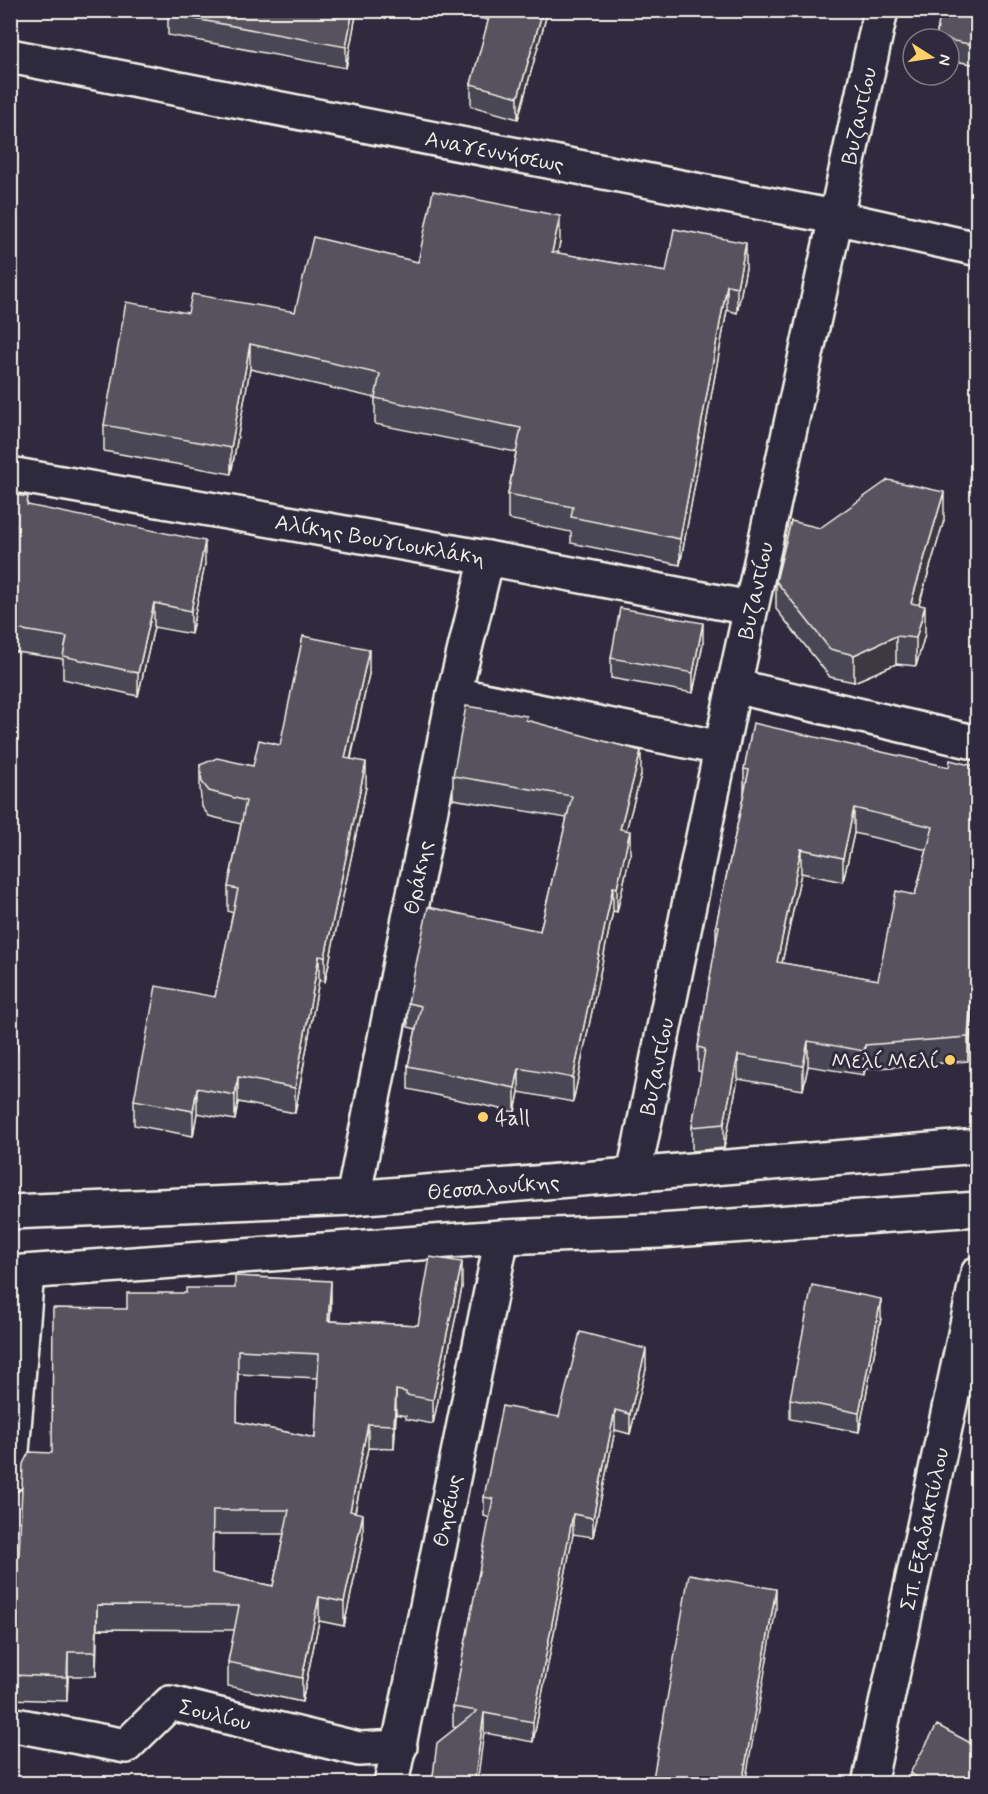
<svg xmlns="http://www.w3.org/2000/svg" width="988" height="1794" font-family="Mynerve,sans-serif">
	<rect width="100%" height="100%" fill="#2f2a3d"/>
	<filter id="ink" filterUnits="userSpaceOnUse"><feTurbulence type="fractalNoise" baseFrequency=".0167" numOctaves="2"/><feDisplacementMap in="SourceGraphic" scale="12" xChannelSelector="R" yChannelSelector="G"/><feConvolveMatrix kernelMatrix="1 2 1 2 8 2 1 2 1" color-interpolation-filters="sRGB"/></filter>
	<g filter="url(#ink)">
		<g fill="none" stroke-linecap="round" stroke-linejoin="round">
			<g stroke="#f4f1e8" stroke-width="38">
				<g id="minor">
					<path id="s1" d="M10 56 834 217 978 249"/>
					<path id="s2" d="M10 474 487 558 750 608"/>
					<path d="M734 686 978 743"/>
					<path d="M454 694 721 748"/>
					<path id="s3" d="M634 1174 734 686 881 10"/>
					<path id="s4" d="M353 1198 454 694 487 558"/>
					<path d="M10 1475 27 1272"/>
					<path id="s5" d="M10 1724 126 1746 170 1703 359 1749 400 1747"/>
					<path id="s6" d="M391 1784 502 1237"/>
					<path id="s7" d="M869 1784 978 1273"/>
				</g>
			</g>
			<g stroke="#f4f1e8" stroke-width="38">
				<g id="major">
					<path id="s8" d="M10 1212 353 1198 978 1146"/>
					<path d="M10 1273 502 1237 659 1231 978 1209"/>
				</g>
			</g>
			<use href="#minor" stroke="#2f2a3d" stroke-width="33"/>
			<use href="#major" stroke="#2f2a3d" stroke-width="33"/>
		</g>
		<path fill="#4a4752" stroke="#f4f1e8" stroke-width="1.5" fill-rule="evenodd" d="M136 10H357L346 68 168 35V16Z
			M435 10H548L518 119 471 106V84L489 20Z
			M941 10H978V65L949 60V39H936Z
			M560 242 557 253 666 272 746 268 737 313 727 310 680 565 571 543V532L508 519V494L516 452 375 424V398L250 369 231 474 104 451V425L188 313 295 312 418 262Z
			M10 494 28 505 205 564 191 634 154 627 138 696 63 679V659L10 651Z
			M944 520 919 605 925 634 916 666 896 664 854 682 830 677 776 609V581L820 528Z
			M703 643 693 693 611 678V658Z
			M369 674 351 759 366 787 325 982 319 980 295 1113 238 1102 235 1120 197 1113 193 1136 134 1125V1100L215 997 233 913 228 911V887L241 824 209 816 202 807 200 789V765L253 766Z
			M527 721 641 775 626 830 630 855 617 912 613 911 573 1102 519 1092 515 1112 408 1089V1066L416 1029 408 1027V1003L540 931 567 818 453 799V776Z
			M949 767H978V1005L972 1004 968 1061 865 1069 864 1075 808 1066 803 1090 738 1079 724 1148 692 1151V1127L702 1072 698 1071V1047L716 945V925L744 793V769ZM854 833 927 850 915 895 878 980 782 963 801 873 843 882Z
			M462 1287 433 1424 406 1419V1416L396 1414 394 1449 368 1448 355 1512 363 1538 344 1626 319 1621 302 1702 228 1686V1662L235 1630 97 1629 96 1676H68L67 1701 10 1699V1556H19L52 1453 127 1309 331 1305 330 1321 418 1325ZM238 1374 318 1378 315 1438 237 1422ZM213 1534H284L273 1586 212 1573Z
			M881 1318 859 1432 790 1419V1399Z
			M646 1369 630 1434 615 1430 593 1537 573 1534 533 1742 453 1727V1707L490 1518 484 1516V1497Z
			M910 1773 978 1784H910Z"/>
		<path fill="#3c3942" stroke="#f4f1e8" stroke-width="1.5" d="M353 10H357L346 68V47Z
			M543 10H548L518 119V97Z
			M560 216V242L552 278V252Z
			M746 243V268L737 313V287Z
			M727 285V310L680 565V539Z
			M250 344V369L231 474V448Z
			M944 492V520L911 631V603Z
			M205 541V564L191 634V611Z
			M154 603V627L138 696V673Z
			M925 606V634L916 666V638Z
			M703 623V643L693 693V673Z
			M896 636V664L854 682V655Z
			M369 649V674L345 783V758Z
			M641 751V775L620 853V829Z
			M366 762V787L325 982V957Z
			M854 808V833L843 882V858Z
			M630 831V855L617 912V888Z
			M801 849V873L777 986V962Z
			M613 887V911L573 1102V1078Z
			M319 956V980L295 1113V1088Z
			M972 980V1004L968 1061V1037Z
			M17 1022V1048L10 1098V1071Z
			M808 1041V1066L803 1090V1066Z
			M865 1045V1069L864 1075V1051Z
			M738 1055V1079L724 1148V1124Z
			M519 1068V1092L515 1112V1088Z
			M238 1077V1102L235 1120V1095Z
			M197 1088V1113L193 1136V1111Z
			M462 1262V1287L433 1424V1400Z
			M331 1281V1305L328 1345V1321Z
			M881 1299V1318L859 1432V1413Z
			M646 1349V1369L630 1434V1414Z
			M396 1390V1414L394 1449V1425Z
			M615 1410V1430L593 1537V1518Z
			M368 1424V1448L350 1535V1511Z
			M363 1514V1538L344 1626V1602Z
			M573 1514V1534L533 1742V1722Z
			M776 1589V1609L745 1784H742Z
			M319 1597V1621L302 1702V1678Z
			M97 1605V1629L96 1676V1652Z
			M68 1652V1676L67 1701V1677Z
			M484 1713V1732L477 1784H474Z"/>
		<path fill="#56525f" stroke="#f4f1e8" stroke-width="1.5" fill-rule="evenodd" d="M168 10H353L346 47 168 14Z
			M491 10H543L518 97 471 84Z
			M941 10H978V46L949 40V39L936 38Z
			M433 191 560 216 552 252 666 272 674 229 746 243 737 287 727 285 680 539 571 517 573 507 508 494 521 428 375 398 380 374 250 344 231 448 104 425 126 302 188 313 192 294 295 312 313 237 418 262Z
			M888 480 944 492 911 603 925 606 916 638 896 636 854 655 830 649 776 581 791 521 820 528Z
			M10 494 28 497 27 505 205 541 191 611 154 603 138 673 63 656 67 637 10 628Z
			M620 608 703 623 693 673 611 658Z
			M303 636 369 649 345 758 366 762 325 957 319 956 295 1088 238 1077 235 1095 197 1088 193 1111 134 1100 156 986 215 997 238 889 228 887 246 801 209 791 202 782 200 765 217 758 253 766 259 740 280 745Z
			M466 706 527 716 526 720 641 751 620 829 630 831 617 888 613 887 573 1078 519 1068 515 1088 408 1066 421 1006 408 1003 428 907 540 931 572 796 453 776Z
			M753 723 949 767 950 760 978 767V981L972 980 968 1037 865 1045 864 1051 808 1041 803 1066 738 1055 724 1124 692 1127 705 1049 698 1047 719 926 716 925 749 770 744 769ZM854 808 933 827 915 895 896 891 878 980 777 962 801 849 843 858Z
			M10 1021 17 1022 10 1071Z
			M430 1257 462 1262 433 1400 406 1395V1392L396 1390 394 1425 368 1424 350 1511 363 1514 344 1602 319 1597 302 1678 228 1662 239 1606 97 1605 96 1652H68L67 1677 10 1675V1556H19L23 1464 29 1452 52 1453 53 1308 127 1309V1293H186V1288H235V1276L331 1281 328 1321 418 1325ZM238 1350 319 1354 315 1438 237 1422ZM213 1510H289L273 1586 212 1573Z
			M812 1285 881 1299 859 1413 790 1399Z
			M580 1332 646 1349 630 1414 615 1410 593 1518 573 1514 533 1722 484 1713 474 1784H432L437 1743 477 1711 453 1707 493 1499 484 1497 502 1406 559 1417Z
			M689 1574 776 1589 742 1784H652Z
			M937 1725 978 1747V1784H928L910 1773Z"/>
	</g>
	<g fill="#ffd166" stroke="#2f2a3d" stroke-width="2">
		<circle cx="950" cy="1060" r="6"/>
		<circle cx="483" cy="1117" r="6"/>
	</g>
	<g text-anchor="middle" stroke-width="6" stroke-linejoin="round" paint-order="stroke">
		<g font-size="22" fill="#f4f1e8" stroke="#2f2a3d">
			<text dy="8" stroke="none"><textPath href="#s3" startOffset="1082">Βυζαντίου</textPath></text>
			<text dy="8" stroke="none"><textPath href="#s1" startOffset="494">Αναγεννήσεως</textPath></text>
			<text dy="8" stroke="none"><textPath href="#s2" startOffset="376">Αλίκης Βουγιουκλάκη</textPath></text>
			<text dy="8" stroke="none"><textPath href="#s3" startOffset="596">Βυζαντίου</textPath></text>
			<text dy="8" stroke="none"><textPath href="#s4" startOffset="327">Θράκης</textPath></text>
			<text dy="8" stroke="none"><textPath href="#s3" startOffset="110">Βυζαντίου</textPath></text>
			<text dy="8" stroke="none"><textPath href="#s8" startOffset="484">Θεσσαλονίκης</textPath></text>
			<text dy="8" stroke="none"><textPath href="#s6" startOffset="279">Θησέως</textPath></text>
			<text dy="8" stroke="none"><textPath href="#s7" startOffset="261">Σπ. Εξαδακτύλου</textPath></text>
			<text dy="8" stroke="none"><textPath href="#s5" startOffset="226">Σουλίου</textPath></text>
		</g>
		<g font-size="22" fill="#f4f1e8" stroke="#2f2a3d" text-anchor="end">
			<text x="938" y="1068">Μελί Μελί</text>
			<text x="495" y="1125" text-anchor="start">4all</text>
		</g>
	</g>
	<rect width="988" height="1794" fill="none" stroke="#2f2a3d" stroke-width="36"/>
	<rect x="18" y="18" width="952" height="1758" fill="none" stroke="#f4f1e8" stroke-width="2" filter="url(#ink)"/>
	<g transform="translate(931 57) rotate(102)"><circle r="28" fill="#2f2a3d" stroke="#7e7a81" stroke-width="1.5"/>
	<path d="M0-4.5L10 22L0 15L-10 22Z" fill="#ffd166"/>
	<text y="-9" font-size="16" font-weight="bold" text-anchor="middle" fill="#f4f1e8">N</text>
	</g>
</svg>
